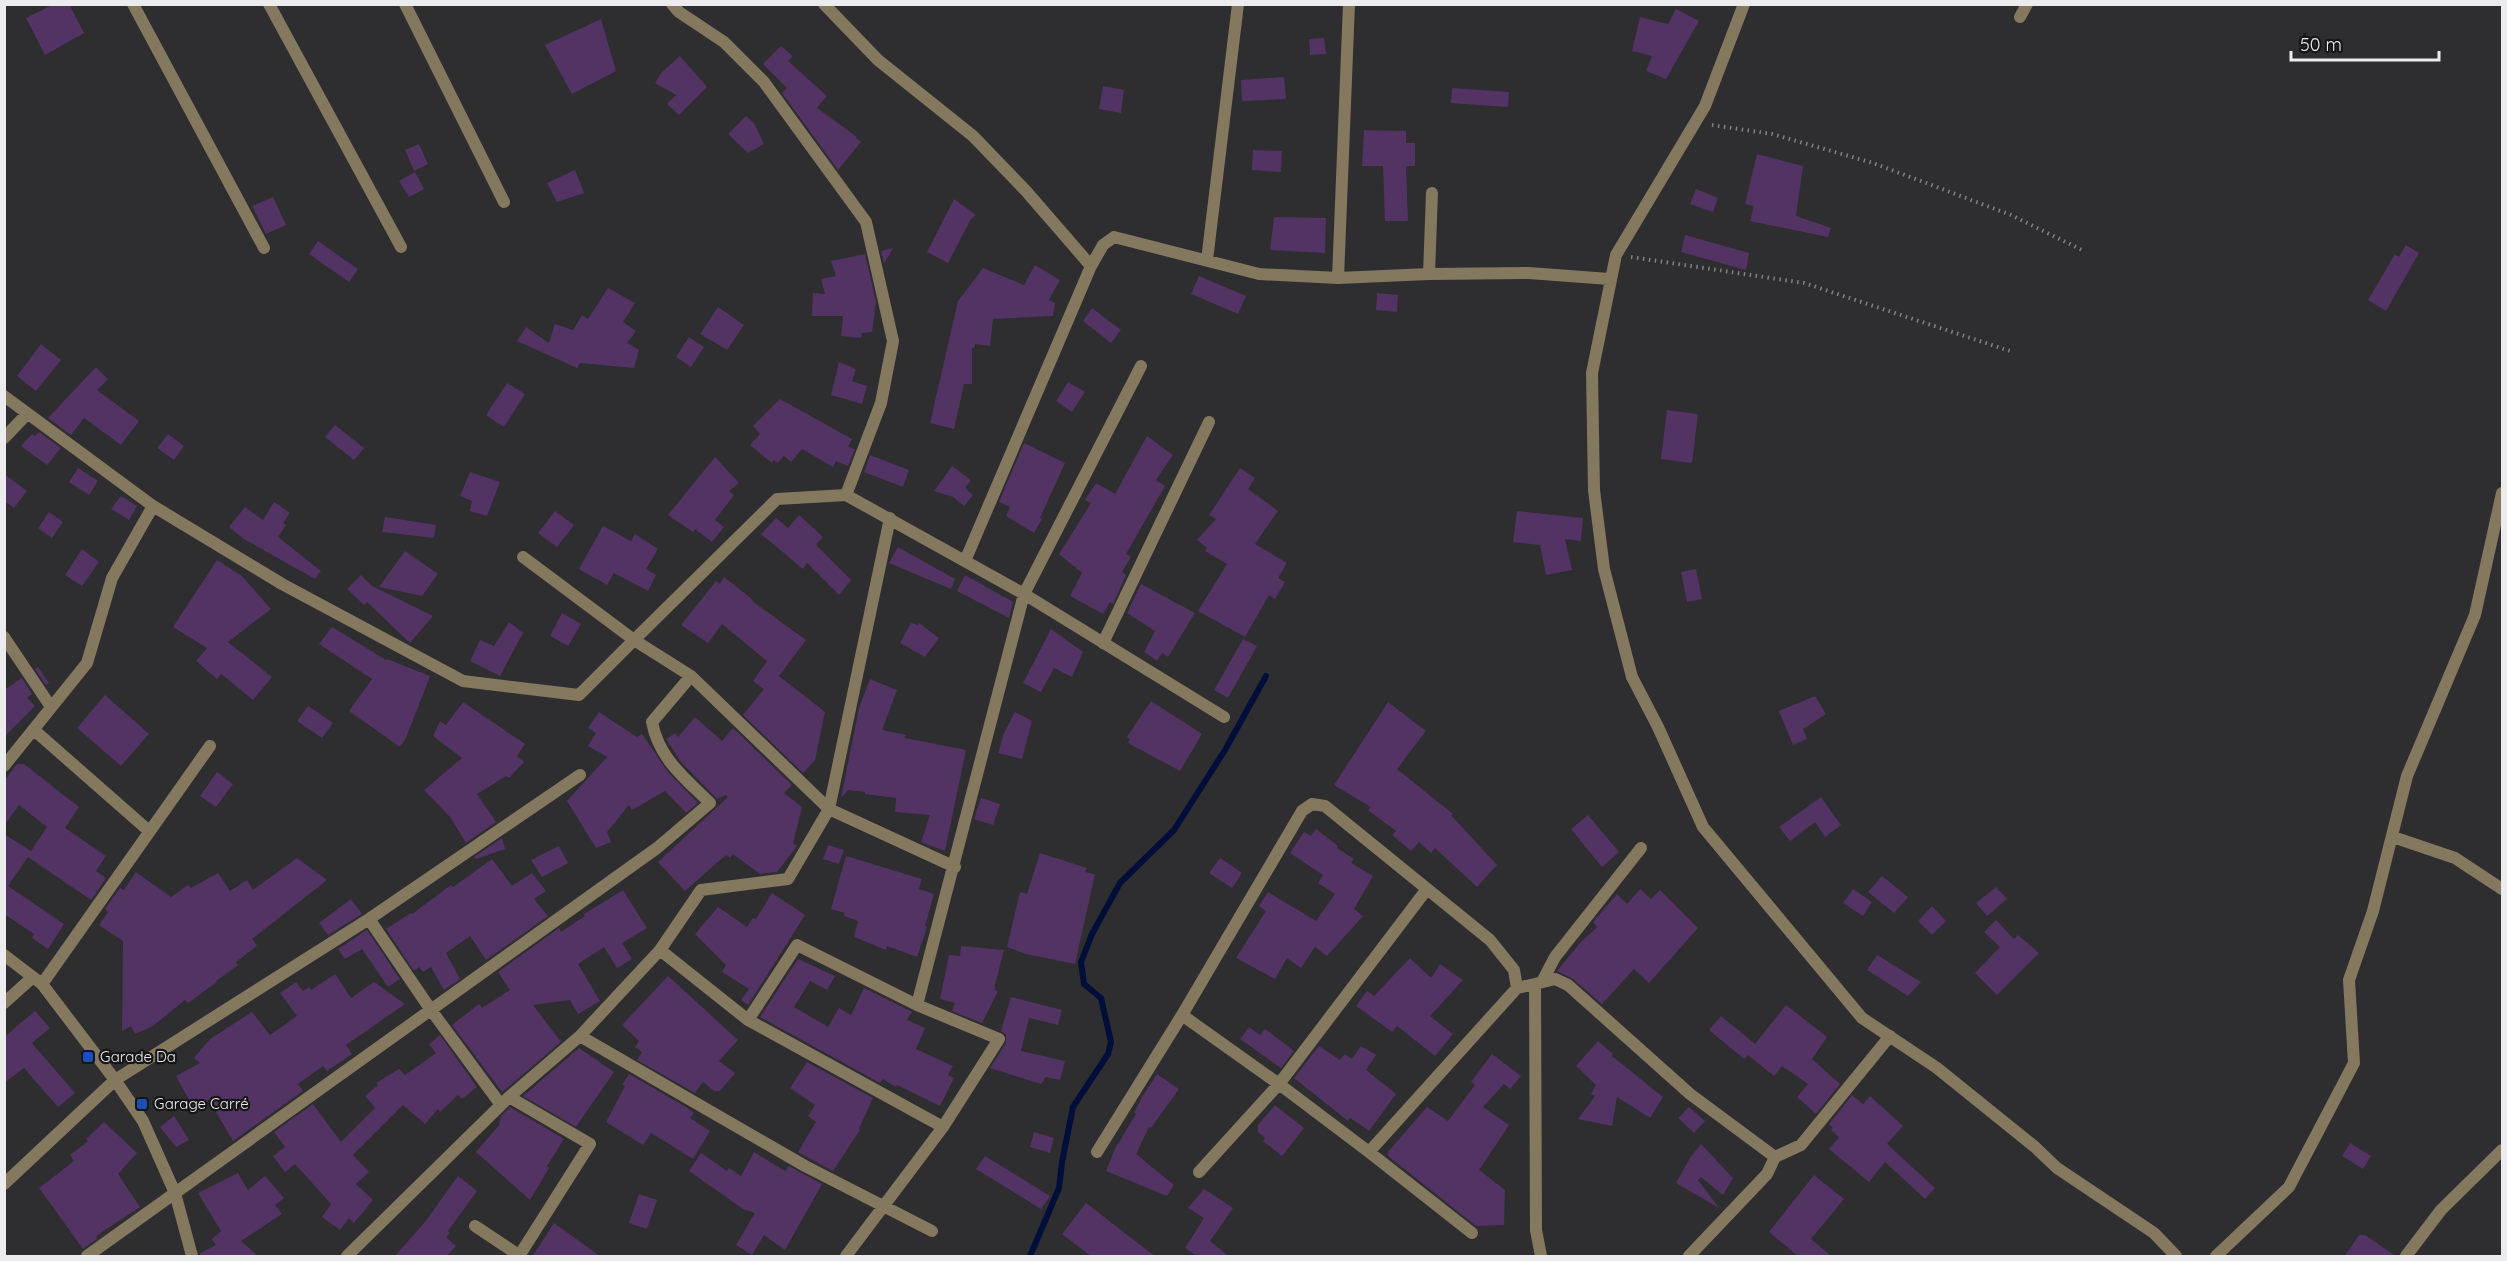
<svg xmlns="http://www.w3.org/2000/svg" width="2507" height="1261" font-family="Quicksand,sans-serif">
	<rect width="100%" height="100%" fill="#2e2d30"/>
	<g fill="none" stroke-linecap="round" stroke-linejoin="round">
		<path stroke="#000e39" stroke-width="6" d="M1030 1256 1059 1188 1062 1162 1073 1107 1108 1054 1111 1042 1101 998 1084 984 1081 962 1092 934 1120 883 1174 830 1225 750 1266 676"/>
	</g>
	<path fill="#523364" d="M54 4H69L84 33 45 55 26 18Z
		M1676 9 1699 21 1666 79 1646 71 1652 56 1632 51 1640 17 1668 24Z
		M601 19 616 71 572 94 545 45Z
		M1324 38 1326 54 1310 55 1309 39Z
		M781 46 793 56 788 61 827 96 817 108 857 137 856 138 861 142 838 170 782 93 787 88 763 64Z
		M680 56 707 87 679 115 667 104 676 95 655 83 661 73Z
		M1284 77 1286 99 1242 101 1241 80Z
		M1103 86 1124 90 1121 113 1099 109Z
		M1452 88 1509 92 1508 107 1451 103Z
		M746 116 754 123 764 144 748 153 728 134Z
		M1364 130 1406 131V143H1415V166H1406L1408 221H1385L1383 166H1362Z
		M419 144 428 164 414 171 405 150Z
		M1253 150 1282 151 1281 172 1252 170Z
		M1757 154 1803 166 1796 216 1831 228 1828 237 1750 221 1754 206 1745 204Z
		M575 170 584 193 557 202 547 183Z
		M415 172 424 189 409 197 399 181Z
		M1696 189 1718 198 1713 212 1690 204Z
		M273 197 286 225 266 234 252 206Z
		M954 199 976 215 971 219 948 263 927 252Z
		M1274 217 1326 218 1325 253 1270 250Z
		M1685 235 1749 253 1746 270 1681 252Z
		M318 241 358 269 349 282 309 254Z
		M2406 245 2419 253 2386 311 2368 300 2395 254 2399 257Z
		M893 248 884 264 881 251Z
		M865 254 876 302 872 332 862 333 861 338 841 336 843 316H812L813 293 825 294 821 279 836 276 831 261Z
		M1035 265 1060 280 1049 300 1055 303 1053 316 993 319 990 346 975 344 974 348H972V384H964L954 429 930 423 958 301 983 268 1024 285Z
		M1199 276 1246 296 1238 314 1191 294Z
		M608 288 635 303 623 322 636 331 627 343 639 350 634 368 580 363 577 368 517 341 526 327 549 343 555 324 573 330 582 315 588 319Z
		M1377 293 1398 295 1397 312 1376 310Z
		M718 307 744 325 727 350 700 334Z
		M1092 308 1121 330 1111 343 1083 321Z
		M689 337 704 347 691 367 676 357Z
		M41 344 61 360 36 391 17 376Z
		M839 362 856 369 852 381 867 386 862 404 831 395Z
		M96 367 108 379 97 390 139 421 121 445 84 418 71 435 48 418Z
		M1068 382 1085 392 1072 412 1056 401Z
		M507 383 525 394 504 427 486 415Z
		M780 399 852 439 848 447 855 449 848 466 836 461 833 467 802 449 791 462 784 456 778 463 774 460 772 463 750 445 760 434 753 426Z
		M1667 410 1698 414 1692 463 1661 459Z
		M335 425 364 448 354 460 325 437Z
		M39 432 61 448 47 465 21 446 32 434 35 436Z
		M168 434 184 446 174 460 157 448Z
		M1147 436 1173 455 1156 480 1165 486 1126 554 1131 557 1122 572 1126 575 1113 604 1110 602 1103 614 1070 596 1082 573 1059 554 1091 503 1085 500 1096 483 1115 494Z
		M1024 443 1065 463 1040 518 1042 519 1034 533 1006 516 1010 507 999 502Z
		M870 455 909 470 903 487 864 472Z
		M715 457 739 483 729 491 734 495 715 520 724 527 712 542 695 529 693 532 668 515Z
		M952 466 971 480 965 488 973 495 964 506 953 497 934 491Z
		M78 468 98 481 89 495 69 482Z
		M1240 468 1255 478 1248 489 1278 511 1255 544 1287 563 1278 578 1285 582 1275 599 1269 595 1245 637 1198 611 1227 564 1205 551 1207 548 1197 540 1216 519 1209 515Z
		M470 472 500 482 487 516 470 511 472 501 460 496Z
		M4 474 27 491 14 508 4 501Z
		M121 496 137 506 129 520 111 509Z
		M274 502 290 513 283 523 286 525 278 537 321 571 315 579 244 539 229 527 245 507 263 520Z
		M555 511 574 525 557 547 538 533Z
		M1517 511 1583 518 1581 541 1565 539 1572 570 1546 575 1540 545 1513 542Z
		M49 512 63 522 52 538 38 528Z
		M799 515 823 537 816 545 851 580 839 595 807 563 803 569 761 534 776 518 788 528Z
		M385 517 436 525 434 538 382 532Z
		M603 526 631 541 635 534 658 549 646 569 656 575 648 591 614 573 607 585 579 569Z
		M898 547 955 579 951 589 889 563Z
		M82 549 99 562 82 586 65 575Z
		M405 551 438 574 422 596 379 587Z
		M217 560 242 576 271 609 228 642 272 677 253 700 221 674 217 679 196 661 207 648 173 627Z
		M1696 569 1702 599 1687 602 1681 572Z
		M361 575 372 586 433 616 410 643 367 602 364 605 347 589Z
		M965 575 1013 602 1009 618 957 591Z
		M724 577 753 600 752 601 806 640 779 676 825 712 815 760 803 773 743 715 764 689 753 681 767 661 722 624 708 643 681 625 716 581 720 584Z
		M1141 584 1195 613 1168 657 1162 653 1157 661 1144 652 1155 631 1127 613Z
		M562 613 581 624 568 646 550 636Z
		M509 622 523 633 500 676 470 661 480 640 494 646Z
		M911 623 918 625 919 623 939 638 925 657 900 643Z
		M332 627 386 660 387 659 430 676 406 738 400 747 349 711 372 679 319 644Z
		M1051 629 1083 652 1072 677 1054 668 1041 692 1023 683Z
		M1243 639 1257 646 1228 698 1214 690Z
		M38 667 49 683 46 685 35 669Z
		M22 678 32 694 27 698 35 706 4 737V690Z
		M870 679 897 690 882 730 906 735 905 738 966 750 945 851 921 842 930 815 895 812 896 798 865 794V792L848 790 841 798 859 708Z
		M105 695 149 734 121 766 77 728Z
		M1815 696 1826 714 1803 729 1807 739 1793 745 1779 711Z
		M1151 701 1202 734 1180 771 1128 743 1130 739 1127 737Z
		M463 702 525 744 517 756 524 762 509 778 506 776 477 794 496 822 466 843 450 817 424 790 462 758 433 736 440 721 446 725Z
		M1388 702 1426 731 1397 769 1453 814 1451 815 1497 865 1477 887 1435 848 1431 853 1419 842 1411 851 1392 835 1396 831 1368 810 1371 807 1334 785Z
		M308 706 333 723 322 738 297 721Z
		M599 712 637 737 642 734 668 772 698 803 686 813 665 791 632 810 629 805 607 832 611 842 596 848 567 801 607 757 588 746 596 733 588 728Z
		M1015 712 1032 721 1022 759 998 753 1004 733Z
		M695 717 722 741 733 728 792 785 784 793 802 807 793 843 797 846 777 872 760 874 733 854 730 858 726 855 685 891 658 862 728 797 726 795 717 799 681 762 666 739 675 733 678 737Z
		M17 764H24L79 807 65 828 106 856 96 871 106 878 91 900 28 857 30 854 8 886 64 924 48 949 32 938 34 934 4 914V834L31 851 47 827 19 805 4 826V781Z
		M217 772 233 784 216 807 200 796Z
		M1821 797 1841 825 1825 837 1815 822 1790 841 1779 827Z
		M981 798 1000 804 993 825 974 819Z
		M1588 815 1619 852 1602 867 1571 829Z
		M1316 829 1338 846 1337 848 1354 859 1351 863 1373 876 1354 909 1363 916 1327 956 1315 947 1301 968 1287 958 1275 979 1236 958 1266 911 1259 906 1268 892 1316 921 1335 894 1318 883 1323 875 1290 853 1304 832 1311 836Z
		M502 838 505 849 476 859 474 857Z
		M828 845 844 850 839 864 823 859Z
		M559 846 568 863 542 877 531 860Z
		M1040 853 1087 868 1085 872 1095 874 1075 964 1026 954 1007 947 1020 892 1027 894Z
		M846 856 922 879 919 889 934 894 925 926 927 927 917 957 887 946 886 950 854 937 858 921 844 916 845 913 831 909Z
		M297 858 327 880 252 939 257 946 236 962 238 965 216 981 217 982 188 1003 185 1000 153 1026 135 1034 131 1026 122 1031 123 941 99 925 108 912 105 909 120 888 124 890 136 872 171 897 188 885 191 888 218 873 230 891 247 880 253 890Z
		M1220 858 1242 873 1232 888 1209 873Z
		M492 859 512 886 532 873 546 891 534 899 548 916 486 960 470 936 446 953 460 979 444 990 431 967 423 972 419 967 414 971 386 929 411 913 412 914 451 885 453 887Z
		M1882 876 1908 897 1894 913 1868 892Z
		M1996 887 2007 899 1987 916 1976 903Z
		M1640 889 1651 899 1660 890 1698 928 1649 983 1634 969 1602 1004 1573 979 1557 971 1580 943 1597 927 1593 922 1617 894 1627 904Z
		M1853 889 1872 902 1863 916 1843 903Z
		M623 890 647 928 622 943 632 959 617 968 604 947 578 964 600 1001 578 1014 570 1000 533 1005 561 1042 502 1092 452 1025 479 1004 482 1008 510 990 498 972 559 928 561 932 585 916 584 914Z
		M772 893 805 915 748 1005 741 1000 749 989 722 972 726 965 695 934 718 907 747 927 753 918 756 919Z
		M351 899 362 914 328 935 319 923Z
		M1932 906 1946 921 1932 935 1918 921Z
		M1996 920 2014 939 2018 935 2039 953 1997 995 1975 973 2000 947 1984 932Z
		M367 930 400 979 388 987 362 949 345 959 338 949Z
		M961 946 1004 950 995 985V990L998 991 982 1023 952 1011 955 1003 940 999 949 955 960 956Z
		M1877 955 1921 982 1908 996 1867 970Z
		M1410 958 1431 978 1440 964 1463 980 1430 1016 1453 1034 1435 1056 1397 1026 1392 1032 1356 1006 1367 991 1374 996Z
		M798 959 835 976 827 990 810 981 794 1007 828 1027 839 1008 851 1015 864 988 912 1012 907 1020 925 1028 916 1049 953 1066 948 1075 954 1078 940 1106 897 1085 896 1087 883 1079 880 1083 760 1017Z
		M335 974 351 998 374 982 405 1004 346 1045 352 1054 327 1071 323 1066 298 1084 303 1091 233 1141 209 1100 194 1109 176 1076 200 1063 194 1058 210 1039 252 1012 270 1035 297 1016 280 993 296 982 303 991 309 987 311 990Z
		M668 976 738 1040 719 1061 735 1073 720 1091H714L703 1082 695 1093 637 1060 642 1052 635 1047 639 1041 622 1025Z
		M1011 997 1062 1010 1058 1025 1029 1018 1021 1051 1065 1061 1060 1080 1046 1077 1041 1084 990 1068 1006 1043V1035L1001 1031Z
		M1786 1005 1827 1037 1812 1059 1840 1084 1816 1114 1797 1097 1808 1084 1782 1066 1774 1076 1748 1055 1744 1059 1709 1030 1721 1016 1755 1044Z
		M35 1011 50 1028 32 1043 75 1093 58 1107 24 1068 4 1083V1037Z
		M1249 1027 1260 1035 1265 1029 1294 1051 1281 1068 1240 1039Z
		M440 1035 477 1087 462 1099 458 1095 440 1112 438 1109 425 1124 403 1105 353 1155 369 1172 356 1184 373 1200 354 1223 349 1218 340 1230 322 1217 331 1204 295 1164 285 1172 273 1156 285 1147 274 1132 313 1104 341 1142 375 1108 365 1096 378 1085 376 1083 399 1069 405 1075 436 1053 429 1044Z
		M1598 1041 1613 1054 1612 1056 1663 1097 1650 1118 1617 1097 1612 1126 1578 1119 1595 1096 1591 1094 1596 1085 1576 1066Z
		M1319 1046 1340 1060 1345 1054 1352 1059 1361 1046 1376 1055 1366 1070 1396 1094 1369 1131 1350 1118 1348 1121 1294 1078Z
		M579 1048 614 1072 576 1127 523 1096Z
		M1492 1054 1521 1076 1510 1089 1504 1084 1483 1107 1509 1125 1479 1170 1505 1190 1504 1225 1476 1226 1388 1156V1152L1427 1107 1448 1121 1475 1085 1471 1082Z
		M807 1062 873 1098 859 1129 860 1130 833 1171 798 1152 816 1122 808 1116 815 1105 790 1088Z
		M629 1074 686 1107 694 1113 690 1118 710 1131 693 1159 651 1133 643 1145 606 1122 625 1086 622 1085Z
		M1157 1074 1179 1089 1151 1128 1149 1127 1136 1154 1174 1185 1167 1196 1106 1171 1117 1144H1118L1136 1114 1134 1113 1142 1097Z
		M1852 1095 1863 1104 1870 1096 1903 1126 1887 1144 1935 1188 1925 1199 1885 1162 1869 1182 1829 1149 1839 1137 1831 1130 1833 1128 1829 1124Z
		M1275 1105 1304 1128 1282 1156 1263 1141 1265 1138 1258 1132V1125Z
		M510 1107 564 1139 547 1166 549 1168 530 1200 476 1152 499 1125 501 1116Z
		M1689 1107 1705 1121 1694 1133 1678 1118Z
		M174 1116 189 1140 176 1147 160 1127Z
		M104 1122 137 1153 118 1174 140 1207 96 1236 97 1239 83 1249 39 1188 74 1161 70 1155 88 1141 86 1139Z
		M1034 1132 1054 1138 1050 1153 1030 1147Z
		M2350 1143 2371 1156 2363 1169 2342 1156Z
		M1701 1144 1733 1178 1723 1195 1701 1177 1698 1180 1719 1208 1676 1183 1690 1158Z
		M754 1152 785 1171 789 1166 822 1184 785 1250 764 1235 752 1255 736 1245 755 1213 743 1209 689 1171 701 1153 727 1171 729 1168 741 1176Z
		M985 1156 1050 1196 1041 1209 976 1169Z
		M238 1173 248 1190 265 1176 284 1198 275 1205 282 1214 241 1241 259 1257H200V1253L216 1245 212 1239 221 1231 198 1193Z
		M1814 1175 1844 1199 1811 1239 1832 1257H1799L1769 1232Z
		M458 1176 477 1191 448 1231 450 1233 446 1237 456 1246 446 1257H394L425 1222Z
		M1204 1189 1233 1208 1210 1241 1230 1257H1198L1185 1248 1204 1218 1188 1208Z
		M639 1194 657 1200 647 1229 629 1223Z
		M1086 1203 1156 1257H1092L1062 1234Z
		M554 1223 601 1257H532Z
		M2359 1235H2365L2397 1257H2344Z"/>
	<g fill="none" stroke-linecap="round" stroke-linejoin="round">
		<path stroke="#828184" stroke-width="4" stroke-dasharray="1.5 4.5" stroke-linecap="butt" d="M1712 125 1772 134 1873 163 2011 215 2084 251
			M1631 257 1804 283 2013 352"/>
		<path stroke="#84785f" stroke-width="12" d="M133 4 264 248
			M269 4 401 247
			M405 4 504 202
			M672 4 679 12 724 42 764 82 866 222 893 341 881 403 846 495
			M824 4 878 60 973 136 1026 191 1091 266 965 561
			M1744 4 1705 106 1616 255 1592 373 1594 490 1604 569 1632 677 1658 727 1703 827 1862 1018 1937 1068 2035 1147 2057 1168 2154 1233 2176 1256
			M2020 17 2027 4
			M1207 260 1238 4
			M1091 266 1103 245 1114 237 1259 274 1338 278 1429 274 1529 273 1609 279
			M1429 274 1432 193
			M1338 278 1349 4
			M4 396 153 506 282 584 463 681 579 695 634 640 691 676 829 809 955 867
			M4 438 27 414
			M523 557 634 640 777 499 846 495 1024 594 1224 717
			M4 637 51 707
			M1103 643 1209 422
			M34 730 149 831
			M4 766 87 663 112 578 153 506
			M2393 837 2455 858 2502 889
			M369 919 431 1010 501 1105
			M660 950 748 1020 943 1127
			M4 955 42 984 115 1080 143 1121 175 1193 192 1256
			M1543 980 1555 957 1641 848
			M42 984 210 746
			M4 1003 33 977
			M917 1005 1024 594 1141 366
			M1182 1015 1302 811 1312 804 1325 806 1490 940 1514 970 1517 988 1535 984
			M748 1020 797 945 917 1005 999 1039 943 1127 846 1256
			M580 1036 805 1166 932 1231
			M509 1097 590 1144 519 1256
			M1097 1152 1182 1015 1279 1084 1427 889
			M1369 1152 1517 988
			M1199 1172 1279 1084 1369 1152 1472 1233
			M4 1184 115 1080 369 919 580 775
			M475 1226 520 1256
			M87 1256 657 848 710 803C685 778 659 759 652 722L691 676
			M347 1256 509 1097 580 1036 660 950 701 890 788 879 829 809 890 518
			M1541 1256 1536 1230 1535 984 1555 979 1568 985 1690 1094 1775 1157
			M1689 1256 1767 1174 1775 1157 1801 1145 1890 1036
			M2216 1256 2289 1187 2354 1063 2349 980 2373 911 2407 776 2475 615 2502 493
			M2406 1256 2441 1210 2502 1150"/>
	</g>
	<g fill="#1a4fb4" stroke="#161517" stroke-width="2">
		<rect x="82" y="1051" width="12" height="12" rx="3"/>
		<rect x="136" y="1098" width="12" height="12" rx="3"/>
	</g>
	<g text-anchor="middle" stroke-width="4.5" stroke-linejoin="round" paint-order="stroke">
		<g font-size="15" fill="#ecebed" stroke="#161517" text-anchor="start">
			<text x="100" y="1062">Garade Da</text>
			<text x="154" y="1109">Garage Carré</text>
		</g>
	</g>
	<rect width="2507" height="1261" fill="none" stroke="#ecebed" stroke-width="12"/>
	<path d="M2291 51v9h148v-9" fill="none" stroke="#ecebed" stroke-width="3"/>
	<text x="2300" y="51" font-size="18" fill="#ecebed" stroke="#161517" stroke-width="4.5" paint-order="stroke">50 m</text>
</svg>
